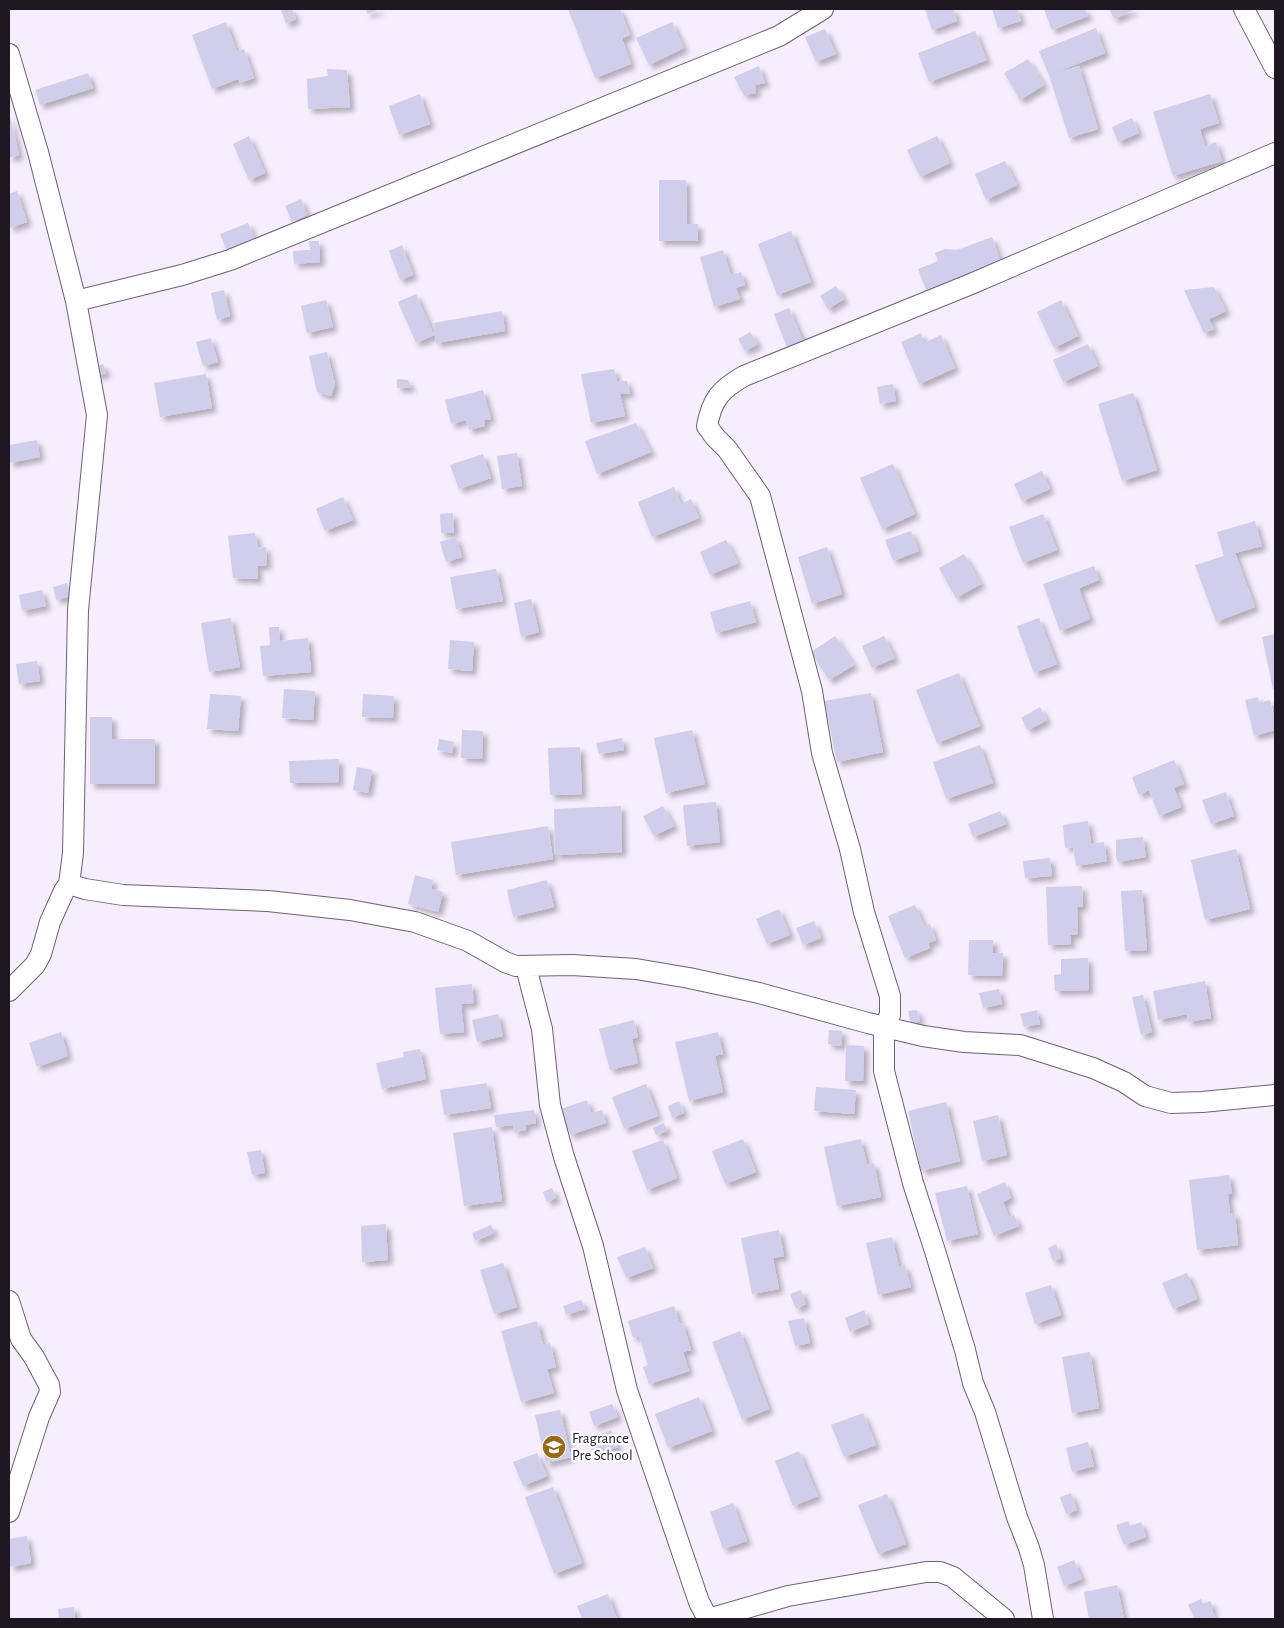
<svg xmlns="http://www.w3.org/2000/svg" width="1284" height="1628" font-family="'Alegreya Sans',sans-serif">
	<defs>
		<filter id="shadow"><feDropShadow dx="4.5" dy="4.5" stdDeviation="2.5" flood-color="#0004"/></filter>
	</defs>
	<rect width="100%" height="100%" fill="#f6edfd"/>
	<path fill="#d0ceea" filter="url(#shadow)" d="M284 9H292L296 19 286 24 281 10Z
		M366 9H381L367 14Z
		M568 9H620L630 35 622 38 631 64 595 78Z
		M925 9H953L957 21 932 30Z
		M992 9H1017L1021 21 998 28Z
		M1044 9H1085L1088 16 1052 30Z
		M1109 9H1136L1114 19Z
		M226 22 237 52 244 49 254 78 240 83 238 79 212 89 192 35Z
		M672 22 684 48 649 65 636 38Z
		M1096 28 1105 53 1054 73 1079 66 1098 129 1069 138 1049 75 1039 51Z
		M825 29 836 54 816 62 805 37Z
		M975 31 987 60 929 82 918 53Z
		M1028 59 1044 85 1020 100 1004 73Z
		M759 66 765 83 755 85 756 93 744 95 734 77Z
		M327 69 347 70 350 107 308 109 307 79 328 76Z
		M88 73 93 88 40 105 35 90Z
		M420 94 430 124 399 135 389 106Z
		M1210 94 1219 123 1200 129 1205 146 1216 142 1222 161 1173 176 1153 112Z
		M9 116H10L19 155 9 158Z
		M1132 118 1139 133 1118 142 1112 127Z
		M249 136 265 173 249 180 233 144Z
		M937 136 950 163 920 177 907 150Z
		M1005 161 1017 185 986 200 975 174Z
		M659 180H686L687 224H698V241H659Z
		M17 191 27 222 9 228V194Z
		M301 199 307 215 292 222 285 206Z
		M248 223 255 240 227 251 220 234Z
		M791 231 811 282 777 295 758 244Z
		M992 237 1004 271 930 300 918 269 938 261 935 253 945 249 957 250Z
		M309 241H319L320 262 294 264 293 251 310 250Z
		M402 245 413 275 400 280 389 251Z
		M723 250 731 275 741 272 745 285 736 288 740 299 714 307 700 257Z
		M836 286 844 299 828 309 820 296Z
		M1214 287 1226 311 1209 319 1214 329 1204 333 1184 290Z
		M224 290 230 316 217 320 211 293Z
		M416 294 434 335 416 343 398 302Z
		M326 300 333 327 307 333 301 306Z
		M1061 300 1078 336 1054 348 1037 312Z
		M789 308 804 343 788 350 774 314Z
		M502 311 505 331 436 343 433 323Z
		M750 332 758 344 745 351 738 339Z
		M921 333 924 343 941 335 955 368 919 384 901 342Z
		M211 338 218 362 203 366 196 342Z
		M1088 344 1098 366 1063 382 1053 360Z
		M327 352 335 384 331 396 317 392 309 356Z
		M103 364 106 373 97 376 94 367Z
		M614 369 617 381H627L630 394H620L625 416 591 423 581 374Z
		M206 374 212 408 160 417 154 383Z
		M397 379 408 380 411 388H397Z
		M893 384 896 401 880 404 877 387Z
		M483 390 491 419 484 420 485 426 469 430 466 420 451 424 445 400Z
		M1133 393 1157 470 1122 481 1098 404Z
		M636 423 651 452 597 474 585 441Z
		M37 440 40 457 9 463V445Z
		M517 453 522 486 502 489 497 456Z
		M483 454 491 478 459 489 450 465Z
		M893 464 915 514 882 529 860 478Z
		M1042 471 1050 489 1022 501 1014 484Z
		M674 487 681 504 691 499 699 518 652 537 638 502Z
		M343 497 353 520 325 531 316 509Z
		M453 513 454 533H441L440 514Z
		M1043 514 1057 550 1023 563 1009 527Z
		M1255 521 1262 546 1235 553 1255 607 1216 622 1195 565 1224 556 1217 532Z
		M911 531 919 551 893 561 885 540Z
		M255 533 258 548 266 547 267 565 257 566 258 579 233 578 228 536Z
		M456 537 462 557 446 562 440 542Z
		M726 540 738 563 710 575 700 552Z
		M827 547 842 594 812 604 798 557Z
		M964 554 981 584 956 598 939 568Z
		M1094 566 1099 580 1079 588 1090 619 1060 631 1043 584Z
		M496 569 503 601 456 609 450 577Z
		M67 583 71 596 56 600 53 587Z
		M42 590 46 606 22 611 19 595Z
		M531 599 539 632 521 637 514 603Z
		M750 601 756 622 716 633 710 612Z
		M231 618 240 667 209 672 201 623Z
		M1039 618 1057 664 1034 673 1017 626Z
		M269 627H279L280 641 308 638 311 672 263 676 260 646 270 645Z
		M1275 634V689H1273L1262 637Z
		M835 636 854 665 829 680 811 652Z
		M884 636 895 658 872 668 862 646Z
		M450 640 474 642 472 671 448 669Z
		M37 661 40 681 19 684 16 664Z
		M959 673 980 726 937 743 916 690Z
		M284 689 315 691 313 720 282 718Z
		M871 693 883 752 837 762 824 701Z
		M210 694 241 696 238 731 207 729Z
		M363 694 394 696 393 718 362 717Z
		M1258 697 1259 703 1270 700 1275 720V730L1254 736 1245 700Z
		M1040 707 1047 720 1028 730 1021 718Z
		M90 717H112V739H155V784H90Z
		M462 730 483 731 482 759 461 758Z
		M692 730 705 784 666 793 654 738Z
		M622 738 624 750 599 754 596 743Z
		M439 739 454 742 452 753 437 750Z
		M980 745 993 783 946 799 933 762Z
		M580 747 582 794 550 795 548 748Z
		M339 759V782L290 783 289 761Z
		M1174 760 1184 784 1174 788 1181 807 1159 816 1149 790 1139 795 1132 777Z
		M357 767 372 770 368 793 353 790Z
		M1226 792 1234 816 1211 824 1202 800Z
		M716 802 720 842 687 846 683 805Z
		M621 806 622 852 555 855 554 809Z
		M663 806 674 826 654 836 643 816Z
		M1000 811 1006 824 973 837 968 824Z
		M1088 821 1091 844 1104 842 1107 861 1076 866 1073 847 1065 848 1063 825Z
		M548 826 553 859 456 875 451 842Z
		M1143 837 1146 857 1118 862 1116 857V840Z
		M1236 849 1250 909 1205 920 1191 860Z
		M1050 858 1052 876 1025 878 1023 861Z
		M415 875 433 880 431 889 443 892 438 912 408 904Z
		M547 880 554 907 513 917 507 890Z
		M1082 886 1083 907H1077L1078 934 1070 935 1071 944 1048 945 1046 887Z
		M1142 890 1147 950 1125 951 1121 891Z
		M915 905 924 926 930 924 936 940 928 943 930 948 905 958 888 916Z
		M779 909 790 935 767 944 756 919Z
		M814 921 821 938 803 945 796 928Z
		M969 940H993V953H1003L1002 976 968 975Z
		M1088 958 1089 990 1055 991 1054 975 1061 974V959Z
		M1205 981 1211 1018 1188 1022 1187 1014 1158 1020 1153 991Z
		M472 984 474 1003 461 1004 464 1032 440 1034 435 988Z
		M999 989 1002 1004 983 1008 979 993Z
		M1143 995 1152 1032 1141 1035 1132 997Z
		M917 1010 920 1021 911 1024 908 1011Z
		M1037 1010 1040 1024 1024 1027 1020 1014Z
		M498 1014 503 1036 477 1042 472 1020Z
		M634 1020 638 1037 632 1039 638 1063 610 1070 599 1029Z
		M829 1030 842 1031 841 1046 828 1044Z
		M61 1032 68 1056 37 1067 29 1043Z
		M718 1032 723 1054 715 1056 723 1092 689 1101 675 1042Z
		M846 1045 864 1046 863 1081H845Z
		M420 1049 426 1079 382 1089 376 1063 404 1057 403 1052Z
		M487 1083 491 1108 444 1115 440 1090Z
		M646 1084 658 1116 624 1129 612 1097Z
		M816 1087 856 1090 854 1114 814 1111Z
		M587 1100 591 1113 602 1110 606 1123 570 1135 561 1109Z
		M679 1101 684 1113 672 1118 668 1106Z
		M946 1102 960 1161 921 1171 908 1111Z
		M534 1110 536 1123 525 1125 526 1130 514 1132 513 1125 496 1127 494 1115Z
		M998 1115 1007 1155 982 1161 973 1121Z
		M664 1123 667 1131 656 1135 653 1128Z
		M492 1127 502 1201 464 1206 453 1133Z
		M743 1139 756 1172 725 1184 712 1151Z
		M861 1139 867 1165 874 1163 881 1197 837 1206 824 1147Z
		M663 1140 677 1178 647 1190 632 1151Z
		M261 1150 265 1173 252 1175 247 1152Z
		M1229 1175 1232 1193 1228 1194 1230 1214 1235 1213 1238 1245 1197 1250 1189 1180Z
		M1005 1182 1011 1198 1003 1202 1009 1217 1014 1215 1019 1226 994 1236 977 1194Z
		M967 1186 978 1234 947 1241 935 1193Z
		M552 1188 556 1198 547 1202 543 1192Z
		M386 1224 388 1260 362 1262 361 1226Z
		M491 1225 494 1233 475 1241 472 1233Z
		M779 1230 784 1256 773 1258 779 1289 752 1294 741 1238Z
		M892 1237 899 1267 905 1265 911 1287 878 1295 866 1243Z
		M1056 1244 1061 1258 1053 1261 1048 1248Z
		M645 1247 653 1268 626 1278 617 1257Z
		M503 1263 517 1307 494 1314 480 1270Z
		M1187 1273 1197 1299 1173 1309 1162 1283Z
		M1051 1285 1061 1315 1035 1324 1025 1293Z
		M801 1290 806 1304 796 1309 790 1294Z
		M581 1300 585 1309 566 1315 563 1306Z
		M674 1306 680 1324 683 1323 691 1350 683 1352 689 1371 649 1384 643 1367 648 1365 639 1336 633 1338 628 1321Z
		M864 1310 869 1324 850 1332 845 1318Z
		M804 1318 810 1343 795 1346 788 1321Z
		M537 1321 543 1345 550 1343 556 1367 547 1369 554 1393 521 1402 501 1331Z
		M740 1331 769 1409 742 1420 712 1342Z
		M1090 1352 1099 1408 1072 1413 1062 1357Z
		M699 1397 712 1431 668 1448 655 1414Z
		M612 1404 618 1417 594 1426 589 1412Z
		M560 1410 571 1457 546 1463 535 1415Z
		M863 1413 876 1445 844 1457 831 1425Z
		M611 1430 618 1447 595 1455 588 1439Z
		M1088 1442 1094 1466 1072 1472 1066 1448Z
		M799 1451 818 1496 793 1506 775 1461Z
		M537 1453 547 1476 523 1486 513 1462Z
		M553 1487 582 1563 554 1574 525 1497Z
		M1071 1493 1077 1510 1066 1514 1060 1497Z
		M887 1494 906 1544 878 1554 858 1505Z
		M733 1503 747 1541 723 1549 710 1512Z
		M1128 1521 1130 1526 1141 1522 1146 1537 1124 1545 1116 1525Z
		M27 1536 31 1563 10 1567 9 1539Z
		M1074 1560 1082 1579 1064 1586 1057 1567Z
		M1117 1585 1124 1619H1089L1084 1592Z
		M608 1594 617 1619H582L577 1606Z
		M1201 1599 1203 1604 1210 1601 1213 1607 1211 1608 1216 1619H1195L1188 1605Z
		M74 1607 75 1619H59L58 1609Z"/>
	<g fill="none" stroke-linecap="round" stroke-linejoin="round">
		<g stroke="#6e6177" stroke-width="22">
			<path id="minor" d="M1244 9 1275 68
				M9 54 38 152 76 301 97 415 78 610 73 853 69 884 85 889 123 895 268 901 350 910 415 922 468 941 505 962 516 966 572 965 636 969 689 978 759 993 868 1023 923 1036 964 1042 1020 1045 1093 1068 1124 1082 1145 1096 1171 1103 1202 1102 1275 1095
				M76 301 182 275 230 260 779 36 823 9
				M526 967 542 1029 550 1105 564 1157 593 1246 627 1390 699 1602 708 1619 788 1596 926 1572H940L953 1577 1004 1619
				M9 991 35 965 41 954 50 922 64 891 69 884
				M9 1301 21 1339 34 1357 49 1385 50 1392 39 1417 9 1512
				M1043 1619 1034 1565 1029 1548 1017 1517 985 1412 973 1383 965 1350 935 1251 913 1183 884 1071V1026L890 1015V996L864 912 850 849 822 753 812 691 760 496 727 449 715 437 707 426C712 399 721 389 744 376L971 284 1275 153"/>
		</g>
		<use href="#minor" stroke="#fff" stroke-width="20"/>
	</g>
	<defs>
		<g id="school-disc" transform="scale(1.25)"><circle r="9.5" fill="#9a6a1b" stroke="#fff"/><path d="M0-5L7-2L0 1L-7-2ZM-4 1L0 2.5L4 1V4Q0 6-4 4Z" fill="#fff"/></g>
	</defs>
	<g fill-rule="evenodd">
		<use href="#school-disc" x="554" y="1447"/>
	</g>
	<g text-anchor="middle" stroke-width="4.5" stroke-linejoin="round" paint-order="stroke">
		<g font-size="15" fill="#1c1720" stroke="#fff" text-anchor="start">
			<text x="572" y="1443">Fragrance<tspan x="572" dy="17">Pre School</tspan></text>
		</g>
	</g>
	<rect width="1284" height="1628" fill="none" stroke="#1c1720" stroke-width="20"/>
</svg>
